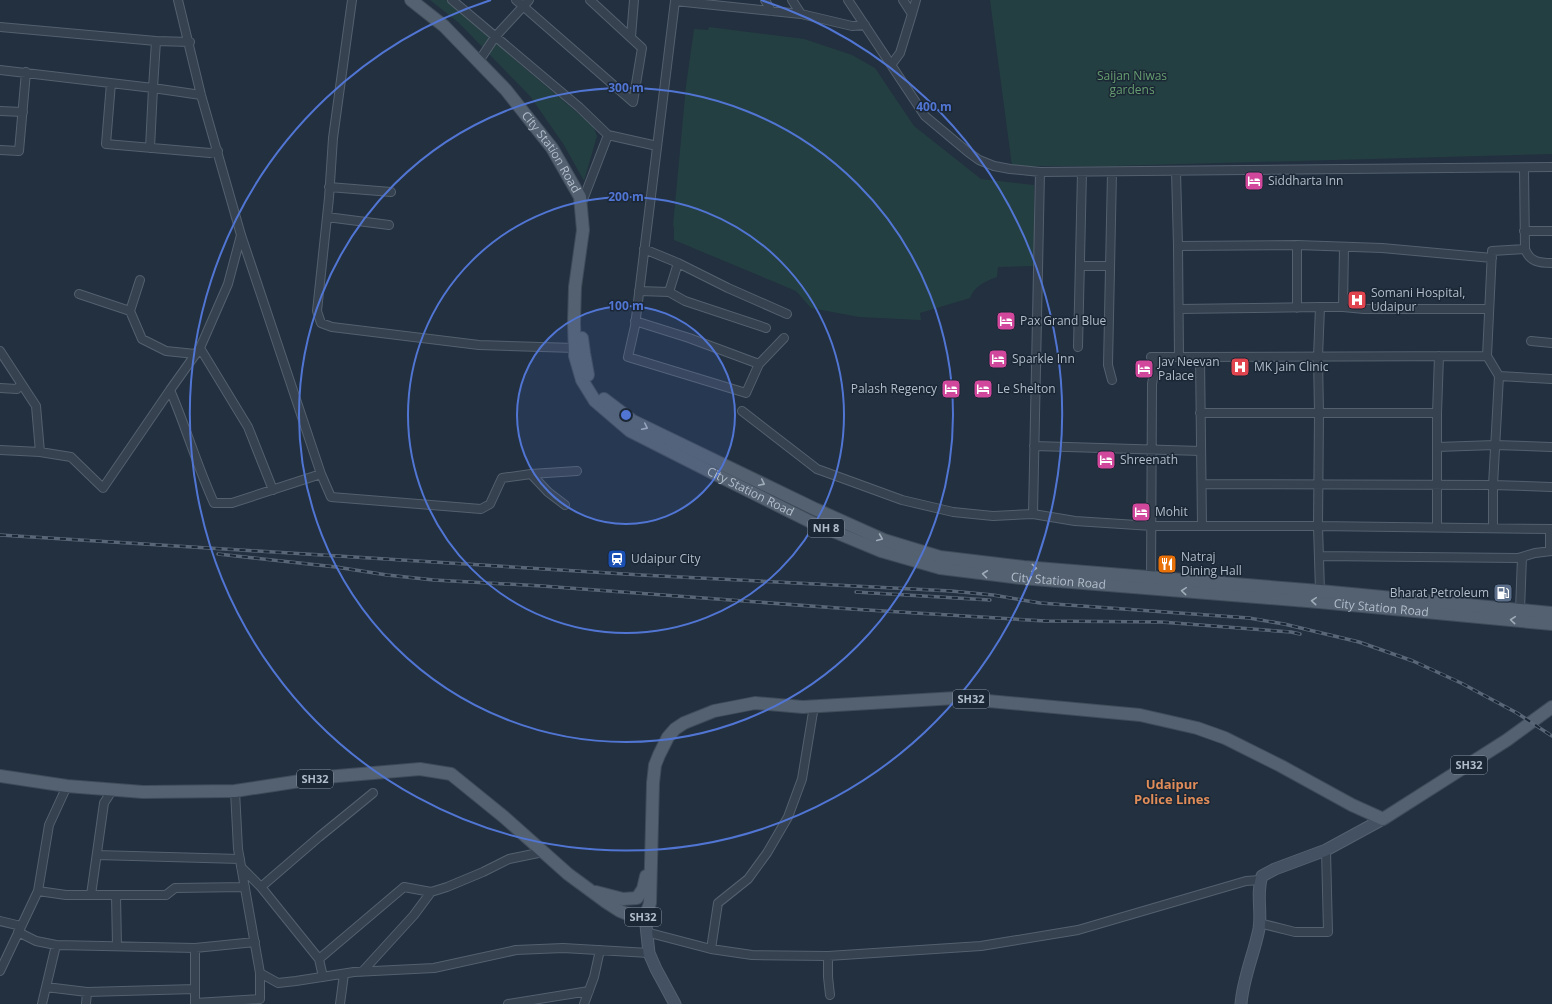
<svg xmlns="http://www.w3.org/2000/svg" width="1552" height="1004" font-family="'Open Sans',sans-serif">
	<rect width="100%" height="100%" fill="#223040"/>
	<path fill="#243f41" d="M430 0H451L514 59 593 126 597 136 584 181 564 145 530 96 459 23Z
		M990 0H1552V154L1111 166H1012Z
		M709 27 804 39 852 55 875 68 914 126 981 179 1034 185 1035 266 998 267 997 277C986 281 974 286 970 298L920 313 921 320 859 317 811 308 796 291 674 240V227L673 226 686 86 694 29 708 30Z"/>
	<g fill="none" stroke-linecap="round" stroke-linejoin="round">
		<g stroke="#54606e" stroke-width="10">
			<path id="street" d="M178 0 201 95 241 235 321 474
				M352 0 333 138 329 198 317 311 321 323 332 327 479 345 575 348
				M452 0 579 107 608 135 581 205
				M516 0 633 102 642 48 590 0
				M765 0 771 11
				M792 0 801 14 852 26 865 25
				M848 0 925 116 968 152 979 160 994 166 1010 169 1040 172 1552 167
				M912 14 916 0
				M0 27 156 41
				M631 37 634 0
				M479 61 495 37 529 0
				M891 65 900 53 912 14 903 0
				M0 70 153 88 156 41 190 42
				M111 83 106 144 210 153 218 151
				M0 111 23 112
				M608 135 657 146
				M150 148 153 88 201 95
				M0 150 19 151 26 72
				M1176 171 1178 246 1297 245V308
				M329 187 391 192
				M327 217 389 225
				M1524 231H1552
				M241 235 228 284 200 348 170 390C186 427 197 466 214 503H232L321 474 331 497 481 509 490 504 502 478 531 474
				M1297 245 1382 248 1492 258
				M1178 246 1179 357 1487 356 1499 376 1493 485 1552 487
				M644 249 678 263 669 292 685 301 766 328
				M1525 249C1530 262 1539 263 1552 263
				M678 263 728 288 787 314
				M1081 266H1110
				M140 280 130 311 142 339 166 351 195 354
				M639 291 669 292
				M79 294 130 311
				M1320 307H1343L1364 309H1489
				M1343 307 1344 247
				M1179 309 1320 307 1318 357 1319 413H1200
				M635 321 689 338 759 364
				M784 338 759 364 746 393 628 357 635 326 675 1 801 14
				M1531 341 1552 343
				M1078 347 1082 172
				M200 348 248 427 273 490
				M0 351 36 406 40 452
				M1487 356 1492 251 1525 249 1524 168
				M1151 357H1179
				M1200 357 1202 526
				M1499 376 1552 379
				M1112 380 1108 365 1112 172
				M0 388 17 389 21 384
				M742 411 817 469 902 500 953 512 993 516 1033 514 1075 521 1152 526H1318L1319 413H1437V527
				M1437 413 1439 356
				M1034 446 1201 451
				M1437 447 1495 445 1552 447
				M0 450 40 452 71 457 103 488 170 390
				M1202 484 1493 485V528
				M565 505 548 492 531 474 577 471
				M1033 514 1040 172
				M1550 529V551
				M1319 556 1518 558 1535 553 1552 551
				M1151 582 1152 384 1157 357
				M1320 591 1318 526 1552 529
				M1520 610 1522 557
				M97 855 240 859
				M241 867 261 887 319 959 323 977
				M261 887 319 837 373 793
				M38 891 66 895H166L175 888 245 887
				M91 895 104 803 113 789
				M116 895 117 946
				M0 921 21 926
				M1259 923 1295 932H1328L1326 850
				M18 932 36 941 56 945 195 948 255 942
				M646 932 711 949 752 955 828 956 981 946 1078 930 1246 881 1260 880
				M711 949 718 903 748 879 767 853 788 817 802 779 814 706
				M828 956V977L830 995
				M319 959 404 887 431 892 447 887 483 872 509 859 543 852
				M0 971 38 891 49 825 67 786
				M362 972 414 915 431 892
				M260 973 278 983 296 981 354 972 434 968 516 950 563 948 649 953
				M46 987 87 992 195 989
				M195 1003 260 999V973L238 849 235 791
				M42 1004 56 945
				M86 1004 87 992
				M195 1004V948
				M340 1004 344 974
				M508 1004 589 991
				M584 1004 594 977 600 950"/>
		</g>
		<g stroke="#54606e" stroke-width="13">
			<path id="secondary" d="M645 916 649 953 656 969 675 1004
				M1241 1004C1243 978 1254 954 1259 929 1262 912 1256 893 1262 876L1275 869 1326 850 1383 819"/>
		</g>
		<g stroke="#3f4b59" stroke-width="14">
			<g id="primary">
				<path id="s1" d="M411 0 444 26 506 90 552 148 580 197 583 230 575 287 574 323 575 356 582 380 595 401 630 431 709 471 809 521 881 551 940 568 1021 578 1319 602 1552 624"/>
				<path d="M582 338 584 353 588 375"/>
				<path d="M604 399 633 421 815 509 884 540 940 557 1024 567 1320 591 1552 613"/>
				<path d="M0 776 67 786 143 792 235 791 326 777 420 769 451 774 504 817 568 874 606 902 620 911 632 916 640 917 646 915 650 903 653 783 655 765 659 755 668 737 675 729 684 723 714 711 755 703 803 707 956 698 1140 715 1197 728 1225 738 1281 766 1352 805 1383 819 1507 740 1552 707"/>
				<path d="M596 892 623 899 637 898 643 889 646 876"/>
			</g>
		</g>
		<use href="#street" stroke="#364250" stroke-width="8"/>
		<use href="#secondary" stroke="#445163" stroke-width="11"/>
		<use href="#primary" stroke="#546170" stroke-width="12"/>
		<g stroke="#586677" stroke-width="3.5">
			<path id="rail" d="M0 535 641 575 951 591 993 595 1040 603 1249 618 1284 624 1359 642 1413 661 1461 683 1517 713 1552 736
				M218 554 336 567 387 575 434 580 542 586 851 609 1045 621 1161 622 1291 632 1300 634
				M856 592 990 600"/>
		</g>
		<use href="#rail" stroke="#1b2735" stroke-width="2" stroke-dasharray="6" stroke-linecap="butt"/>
	</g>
	<defs><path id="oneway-chevron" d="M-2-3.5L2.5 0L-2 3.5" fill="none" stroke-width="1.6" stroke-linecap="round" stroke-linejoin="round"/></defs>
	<g stroke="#9fabb9">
		<use href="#oneway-chevron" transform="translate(645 427) rotate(26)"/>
		<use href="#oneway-chevron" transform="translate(762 483) rotate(26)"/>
		<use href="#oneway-chevron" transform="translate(880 538) rotate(23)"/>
		<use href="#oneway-chevron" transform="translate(1034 568) rotate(5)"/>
		<use href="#oneway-chevron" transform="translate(985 574) rotate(-173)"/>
		<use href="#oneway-chevron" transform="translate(1184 591) rotate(-175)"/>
		<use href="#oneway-chevron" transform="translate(1314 601) rotate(-175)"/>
		<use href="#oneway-chevron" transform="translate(1513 620) rotate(-175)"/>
	</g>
	<circle cx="626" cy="415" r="109" fill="#5175d3" fill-opacity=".12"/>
	<g fill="none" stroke="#5175d3" stroke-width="2">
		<circle cx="626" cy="415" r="109"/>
		<circle cx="626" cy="415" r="218"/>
		<circle cx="626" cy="415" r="327"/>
		<path d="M761 0A436 436 0 1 1 491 0"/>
	</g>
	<defs>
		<g id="hotel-square" transform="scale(1)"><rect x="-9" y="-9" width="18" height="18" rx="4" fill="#d1479c" stroke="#1b2735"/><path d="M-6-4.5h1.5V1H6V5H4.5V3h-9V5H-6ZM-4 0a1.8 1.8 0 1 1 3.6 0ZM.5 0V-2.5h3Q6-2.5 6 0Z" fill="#fff"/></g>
		<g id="hospital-square" transform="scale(1)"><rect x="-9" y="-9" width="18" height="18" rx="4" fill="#e0444e" stroke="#1b2735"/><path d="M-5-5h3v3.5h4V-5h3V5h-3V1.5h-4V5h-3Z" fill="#fff"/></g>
		<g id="station-square" transform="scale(1)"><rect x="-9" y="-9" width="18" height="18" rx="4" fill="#1a4fb4" stroke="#1b2735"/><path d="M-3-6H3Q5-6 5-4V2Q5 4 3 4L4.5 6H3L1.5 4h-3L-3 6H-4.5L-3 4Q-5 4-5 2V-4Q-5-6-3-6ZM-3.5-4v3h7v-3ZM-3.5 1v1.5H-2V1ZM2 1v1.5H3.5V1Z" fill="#fff"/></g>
		<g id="restaurant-square" transform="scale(1)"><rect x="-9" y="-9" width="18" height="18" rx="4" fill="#e8710a" stroke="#1b2735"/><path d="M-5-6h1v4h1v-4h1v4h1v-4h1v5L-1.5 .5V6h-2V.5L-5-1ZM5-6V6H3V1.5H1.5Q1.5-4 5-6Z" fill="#fff"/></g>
		<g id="fuel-square" transform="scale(1)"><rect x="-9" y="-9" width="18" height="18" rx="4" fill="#5c6f8a" stroke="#1b2735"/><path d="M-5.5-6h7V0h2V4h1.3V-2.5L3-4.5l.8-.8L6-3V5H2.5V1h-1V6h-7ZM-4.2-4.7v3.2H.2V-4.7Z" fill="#fff"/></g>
	</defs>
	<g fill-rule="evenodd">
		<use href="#hotel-square" x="1254" y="181"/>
		<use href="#hospital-square" x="1357" y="300"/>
		<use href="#hotel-square" x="1006" y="321"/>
		<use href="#hotel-square" x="998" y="359"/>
		<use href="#hospital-square" x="1240" y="367"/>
		<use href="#hotel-square" x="1144" y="369"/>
		<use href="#hotel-square" x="951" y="389"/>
		<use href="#hotel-square" x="983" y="389"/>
		<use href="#hotel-square" x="1106" y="460"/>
		<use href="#hotel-square" x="1141" y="512"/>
		<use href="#station-square" x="617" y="559"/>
		<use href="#restaurant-square" x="1167" y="564"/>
		<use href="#fuel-square" x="1503" y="593"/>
	</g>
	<g text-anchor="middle" stroke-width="3" stroke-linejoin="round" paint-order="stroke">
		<g fill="#1b2735" stroke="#85909e" stroke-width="1">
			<rect x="808" y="519" width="36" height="18" rx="3"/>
			<rect x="953" y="690" width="36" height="18" rx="3"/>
			<rect x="1451" y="756" width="36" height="18" rx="3"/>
			<rect x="297" y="770" width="36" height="18" rx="3"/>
			<rect x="625" y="908" width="36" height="18" rx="3"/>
		</g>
		<g font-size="11" font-weight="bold" fill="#b2bdcb">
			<text x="826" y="532">NH 8</text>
			<text x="971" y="703">SH32</text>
			<text x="1469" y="769">SH32</text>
			<text x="315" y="783">SH32</text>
			<text x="643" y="921">SH32</text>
		</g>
		<g font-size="12" fill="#679e70" stroke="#1b2735">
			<text x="1132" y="80">Saijan Niwas<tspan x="1132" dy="14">gardens</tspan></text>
		</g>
		<g font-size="12" fill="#b2bdcb" stroke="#1b2735">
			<text dy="4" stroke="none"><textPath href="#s1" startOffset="208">City Station Road</textPath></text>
			<text dy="4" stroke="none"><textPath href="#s1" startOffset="652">City Station Road</textPath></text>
			<text dy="4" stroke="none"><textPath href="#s1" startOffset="976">City Station Road</textPath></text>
			<text dy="4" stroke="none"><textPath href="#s1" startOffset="1300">City Station Road</textPath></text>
		</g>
		<g font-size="12" fill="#b2bdcb" stroke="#1b2735" text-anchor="start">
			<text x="1268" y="185">Siddharta Inn</text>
			<text x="1371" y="297">Somani Hospital,<tspan x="1371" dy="14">Udaipur</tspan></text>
			<text x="1020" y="325">Pax Grand Blue</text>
			<text x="1012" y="363">Sparkle Inn</text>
			<text x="1158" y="366">Jav Neevan<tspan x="1158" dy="14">Palace</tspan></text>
			<text x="1254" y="371">MK Jain Clinic</text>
			<text x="937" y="393" text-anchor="end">Palash Regency</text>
			<text x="997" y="393">Le Shelton</text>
			<text x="1120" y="464">Shreenath</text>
			<text x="1155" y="516">Mohit</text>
			<text x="1181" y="561">Natraj<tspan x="1181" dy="14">Dining Hall</tspan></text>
			<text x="631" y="563">Udaipur City</text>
			<text x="1489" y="597" text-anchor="end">Bharat Petroleum</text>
		</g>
		<g font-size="13" font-weight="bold" fill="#df8c59" stroke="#1b2735">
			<text x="1172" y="789">Udaipur<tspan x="1172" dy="15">Police Lines</tspan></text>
		</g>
	</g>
	<circle cx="626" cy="415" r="6" fill="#5175d3" stroke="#1b2735" stroke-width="2"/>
	<g font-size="12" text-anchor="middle" font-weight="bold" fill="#5175d3" stroke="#1b2735" stroke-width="3" stroke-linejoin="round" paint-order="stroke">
		<text x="626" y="92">300 m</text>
		<text x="934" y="111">400 m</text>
		<text x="626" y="201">200 m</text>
		<text x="626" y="310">100 m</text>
	</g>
</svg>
